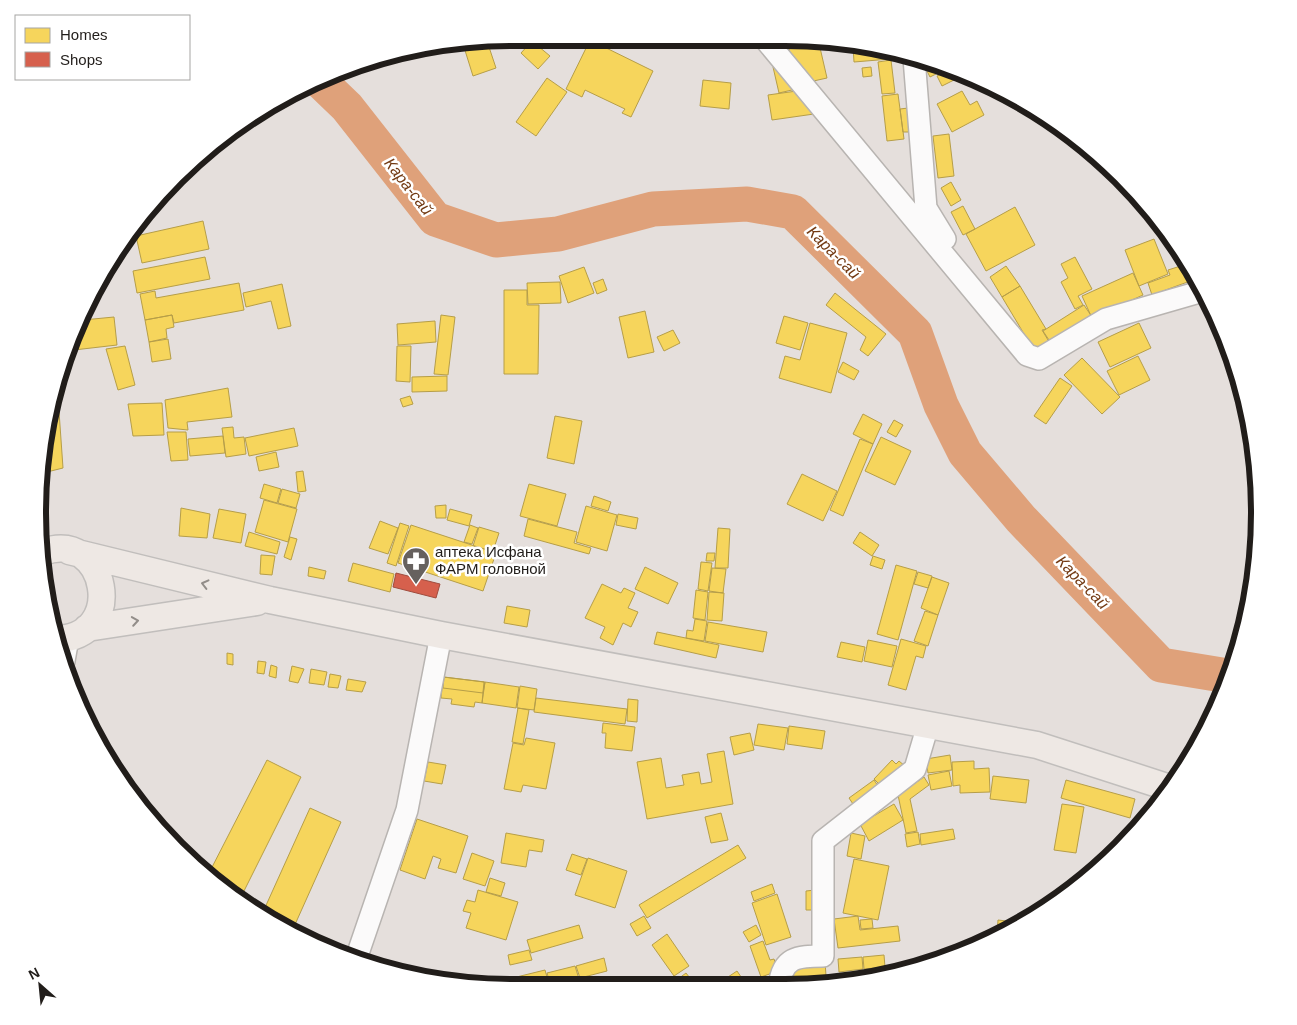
<svg xmlns="http://www.w3.org/2000/svg" width="1297" height="1025" font-family="Helvetica,sans-serif">
	<rect width="100%" height="100%" fill="#e5dfdc"/>
	<path fill="#f6d55c" stroke="#b69e48" d="M797 38 818 39 827 78 809 82V86L779 93 773 67 791 58 787 41Z
		M590 40 653 71 631 117 622 113 625 109 585 90 582 97 566 89Z
		M487 41 496 68 473 76 463 44Z
		M532 41 550 56 538 69 521 53Z
		M853 46 890 53V59L854 62Z
		M891 60 895 93 882 94 878 62Z
		M934 62 948 68 930 77 925 67Z
		M871 67 872 76 863 77 862 68Z
		M951 69 964 75 942 86 937 76Z
		M547 78 567 92 536 136 516 122Z
		M703 80 731 83 729 109 700 106Z
		M811 89 814 114 772 120 768 95Z
		M962 91 970 105 977 101 984 115 952 132 937 104Z
		M898 94 904 139 887 141 882 96Z
		M908 108 911 132H903L900 109Z
		M949 134 954 176 938 178 933 136Z
		M951 182 961 200 951 206 941 188Z
		M963 206 975 229 963 235 951 212Z
		M1015 207 1035 245 986 271 966 234Z
		M203 221 209 249 142 263 136 236Z
		M1154 239 1168 274 1139 286 1125 250Z
		M205 257 210 279 137 293 133 271Z
		M1075 257 1092 289 1078 296 1083 305 1075 309 1061 282 1068 278 1061 264Z
		M1187 264 1193 280 1152 295 1148 283 1170 275 1168 270Z
		M1006 266 1020 286 1002 297 990 277Z
		M584 267 594 293 568 303 559 276Z
		M1133 273 1143 295 1092 318 1082 296Z
		M603 279 607 290 597 294 593 283Z
		M560 282 561 303 528 304 527 283Z
		M239 283 244 310 174 323 172 315 145 320 140 294 155 291 156 298Z
		M282 284 291 326 278 329 271 301 246 307 243 293Z
		M1020 286 1046 329 1042 330 1051 345 1036 354 1002 297Z
		M504 290H527V305H539L538 374H504Z
		M835 293 886 334 868 356 860 350 866 337 826 305Z
		M1084 305 1092 317 1051 343 1043 331Z
		M645 311 654 352 628 358 619 317Z
		M172 315 174 327 166 329 167 338 149 342 145 320Z
		M441 315 455 317 448 375 434 374Z
		M784 316 808 323 800 350 776 343Z
		M114 317 117 345 74 350 73 343 83 320Z
		M435 321 436 342 398 345 397 324Z
		M810 323 847 333 831 393 779 378 785 356 800 360Z
		M1139 323 1151 348 1110 367 1098 342Z
		M673 330 680 343 664 351 657 337Z
		M168 339 171 359 152 362 149 342Z
		M125 346 135 385 118 390 106 349Z
		M397 346H411L410 382 396 381Z
		M1138 356 1150 380 1119 395 1107 371Z
		M1082 358 1120 397 1102 414 1064 375Z
		M843 362 859 371 854 380 838 372Z
		M447 376V391L412 392V377Z
		M1060 378 1072 386 1046 424 1034 416Z
		M228 388 232 417 187 422 188 430 168 428 165 400Z
		M410 396 413 404 403 407 400 399Z
		M58 397 63 468 43 473 53 398Z
		M162 403 164 435 133 436 128 404Z
		M863 414 882 424 873 444 853 434Z
		M555 416 582 421 574 464 547 458Z
		M894 420 903 425 896 437 887 432Z
		M233 427 234 438 244 437 246 454 226 457 222 428Z
		M294 428 298 446 249 456 245 438Z
		M167 432H186L188 460 171 461Z
		M223 436 225 453 190 456 188 439Z
		M881 437 911 451 895 485 865 471Z
		M860 439 873 444 843 516 830 510Z
		M276 452 279 467 259 471 256 457Z
		M303 471 306 491 298 492 296 472Z
		M802 474 837 491 823 521 787 504Z
		M264 484 281 489 277 503 260 498Z
		M529 484 566 494 557 526 520 516Z
		M282 489 300 494 296 508 278 503Z
		M594 496 611 502 608 511 591 506Z
		M264 500 297 509 288 542 255 532Z
		M446 505V518H436L435 506Z
		M586 506 617 515 607 551 576 542Z
		M181 508 210 514 207 538 179 536Z
		M219 509 246 514 241 543 213 538Z
		M450 509 472 515 469 526 447 520Z
		M618 514 638 518 636 529 616 525Z
		M528 519 577 532 574 543 591 548 589 554 524 536Z
		M380 521 398 528 388 554 369 548Z
		M400 523 409 526 396 566 387 563Z
		M411 525 496 553 483 591 398 563Z
		M470 525 478 528 472 544 464 542Z
		M479 527 499 533 493 551 473 546Z
		M718 528 730 529 728 568H715Z
		M249 532 280 542 277 554 245 546Z
		M860 532 879 545 872 556 853 543Z
		M290 537 297 539 291 560 284 557Z
		M707 553H715L714 561H706Z
		M261 555 275 556 272 575 260 574Z
		M873 556 885 560 882 569 870 565Z
		M701 562 712 563 708 591 698 589Z
		M353 563 394 574 390 592 348 581Z
		M896 565 917 571 898 640 877 634Z
		M309 567 326 571 324 579 308 576Z
		M645 567 678 583 668 604 635 589Z
		M712 568 726 569 723 593 709 591Z
		M918 572 932 576 928 588 914 584Z
		M932 577 949 583 938 615 921 608Z
		M602 584 621 593 624 588 635 593 628 608 638 612 631 627 623 623 613 645 600 638 605 627 585 618Z
		M696 590 708 592 705 620 693 618Z
		M709 592 724 593 722 621 707 620Z
		M507 606 530 610 527 627 504 623Z
		M925 611 938 615 928 646 914 641Z
		M695 619 707 621 704 641 686 638 687 630 693 631Z
		M708 622 767 632 763 652 705 641Z
		M657 632 719 645 716 658 654 644Z
		M901 639 926 646 923 658 916 656 906 690 888 685Z
		M868 640 897 646 892 667 864 661Z
		M841 642 865 647 862 662 837 657Z
		M227 653 233 654V665L227 664Z
		M258 661 266 662 264 674 257 673Z
		M271 665 277 667 276 678 269 676Z
		M292 666 304 669 298 683 289 681Z
		M311 669 327 672 324 685 309 683Z
		M330 674 341 676 338 688 328 687Z
		M443 677 484 682 482 703 475 702 474 707 451 704 452 699 441 698Z
		M444 677 485 682 483 693 443 688Z
		M348 679 366 682 362 692 346 690Z
		M485 682 519 687 516 708 482 703Z
		M520 686 537 689 534 710 517 708Z
		M536 698 627 709 625 724 534 712Z
		M628 699 638 700 637 722 627 721Z
		M518 708 529 710 523 744 512 742Z
		M603 723 635 727 632 751 605 748 606 733H602Z
		M758 724 788 728 784 750 754 745Z
		M789 726 825 731 822 749 787 744Z
		M750 733 754 750 734 755 730 737Z
		M526 738 555 743 546 789 523 785 521 792 504 789 513 743 524 745Z
		M724 751 733 804 647 819 637 762 661 758 666 788 684 785 682 775 699 772 701 784 712 782 707 754Z
		M950 755 952 770 928 773 926 759Z
		M267 760 301 777 240 899 224 890 208 875Z
		M892 760 896 764 899 761 905 766 883 788 874 779Z
		M974 761V769L989 768 990 792 960 793V785L953 786 952 762Z
		M428 762 446 765 442 784 424 781Z
		M949 771 952 786 931 790 928 775Z
		M993 776 1029 780 1026 803 990 799Z
		M924 777 929 785 910 799 917 831 906 833 898 795Z
		M874 780 880 789 855 807 849 798Z
		M1066 780 1135 799 1130 818 1061 798Z
		M894 804 903 820 869 841 860 824Z
		M1062 804 1084 807 1076 853 1054 850Z
		M310 808 341 822 293 929 263 912Z
		M721 813 728 840 711 843 705 817Z
		M417 819 468 836 456 873 438 868 441 859 433 856 425 879 400 870Z
		M953 829 955 839 921 845 920 834Z
		M918 832 920 844 907 847 905 834Z
		M506 833 544 840 542 852 529 850 526 867 501 863Z
		M851 833 865 836 861 859 847 856Z
		M738 845 746 858 647 918 639 905Z
		M472 853 494 861 485 886 463 879Z
		M572 854 587 859 581 875 566 870Z
		M588 858 627 871 615 908 575 895Z
		M854 859 889 866 878 920 843 913Z
		M490 878 505 883 501 896 486 892Z
		M772 884 775 893 754 901 751 892Z
		M478 890 518 902 506 940 466 928 471 913 463 911 467 900 475 902Z
		M815 890 816 910H806V891Z
		M777 894 791 937 766 945 752 903Z
		M644 916 651 928 637 936 630 924Z
		M858 916 860 930 898 926 900 941 838 948 834 919Z
		M872 919 873 928 861 929 860 920Z
		M998 920 1024 923 997 934Z
		M579 925 583 938 531 953 527 940Z
		M756 925 761 935 749 942 743 932Z
		M667 934 689 966 674 976 652 945Z
		M763 941 770 960 774 959 778 971 761 977 750 946Z
		M529 950 532 960 510 965 508 955Z
		M884 955 885 967 864 969 863 957Z
		M862 957 863 969 839 972 838 959Z
		M604 958 607 971 580 978 576 966Z
		M825 961 826 976 793 978 792 963Z
		M896 964 899 973 879 976 877 970Z
		M575 966 579 979 567 982 568 987H551L547 973Z
		M545 970 550 987 484 985Z
		M737 971 748 987H713Z
		M686 973 697 987H678L674 982Z
		M790 978 805 979V986L790 987Z"/>
	<path fill="#d6604d" stroke="#a04c3e" d="M396 573 440 584 436 598 393 587Z"/>
	<g fill="none" stroke-linecap="round" stroke-linejoin="round">
		<path stroke="#dfa17a" stroke-width="35" d="M321 82 347 107 435 219 496 240 558 234 653 209 747 204 793 212 915 333 941 405 965 453 1021 519 1161 665 1228 676"/>
		<g stroke="#b8b4b1" stroke-width="24">
			<path id="minor" d="M764 38 1027 355 1039 359 1106 319 1203 291
				M914 58 926 208 945 239
				M64 661 68 638
				M356 959 407 810 441 635
				M779 987C782 957 797 956 823 956V841L915 769 928 725"/>
		</g>
		<g stroke="#c1bebc" stroke-width="29">
			<path id="major" d="M69 551 270 600 441 635 1037 745 1170 788
				M43 552C107 528 129 639 55 639
				M87 628 257 602"/>
		</g>
		<use href="#minor" stroke="#fbfafa" stroke-width="21"/>
		<use href="#major" stroke="#eee8e4" stroke-width="26"/>
	</g>
	<defs><path id="oneway-chevron" d="M-2-3.5L2.5 0L-2 3.5" fill="none" stroke-width="1.6" stroke-linecap="round" stroke-linejoin="round" transform="scale(1.25)"/></defs>
	<g stroke="#928d89">
		<use href="#oneway-chevron" transform="translate(205 584) rotate(-166)"/>
		<use href="#oneway-chevron" transform="translate(135 621) rotate(-9)"/>
	</g>
	<defs>
		<g id="pharmacy-pin" transform="scale(1.4375)"><path d="M0 17L-7.5 6A9.5 9.5 0 1 1 7.5 6Z" fill="#66615e" stroke="#fff"/><path d="M-2-6h4v4h4v4h-4v4h-4v-4h-4v-4h4Z" fill="#fff"/></g>
	</defs>
	<g fill-rule="evenodd">
		<use href="#pharmacy-pin" x="416" y="561"/>
	</g>
	<g text-anchor="middle" stroke-width="5" stroke-linejoin="round" paint-order="stroke">
		<g font-size="15" fill="#211d1a" stroke="#fff" text-anchor="start">
			<text x="435" y="557">аптека Исфана<tspan x="435" dy="17">ФАРМ головной</tspan></text>
		</g>
		<g font-size="16" font-style="italic" fill="#733a13" stroke="#fff">
			<text transform="translate(409 186) rotate(52)" y="6">Кара-сай</text>
			<text transform="translate(834 252) rotate(45)" y="6">Кара-сай</text>
			<text transform="translate(1083 582) rotate(46)" y="6">Кара-сай</text>
		</g>
	</g>
	<path d="M0 0H1297V1025H0ZM512 46H785A466 466 0 0 1 1251 512V513A466 466 0 0 1 785 979H512A466 466 0 0 1 46 513V512A466 466 0 0 1 512 46Z" fill="#fff" fill-rule="evenodd"/>
	<path fill="none" stroke="#211d1a" stroke-width="6" d="M512 46H785A466 466 0 0 1 1251 512V513A466 466 0 0 1 785 979H512A466 466 0 0 1 46 513V512A466 466 0 0 1 512 46Z"/>
	<rect x="15" y="15" width="175" height="65" fill="#ffffff" stroke="#a6a5a3"/>
	<rect x="25" y="28" width="25" height="15" fill="#f6d55c" stroke="#a6a5a3"/>
	<text x="60" y="40" font-size="15" fill="#211d1a">Homes</text>
	<rect x="25" y="52" width="25" height="15" fill="#d6604d" stroke="#a6a5a3"/>
	<text x="60" y="65" font-size="15" fill="#211d1a">Shops</text>
	<g transform="translate(40 985) rotate(333)" stroke="#ffffff" stroke-width="4" paint-order="stroke">
	<path d="M0-4L9 19L0 12L-9 19Z" fill="#211d1a"/>
	<text y="-8" font-size="14" font-weight="bold" text-anchor="middle" fill="#211d1a">N</text>
	</g>
</svg>
